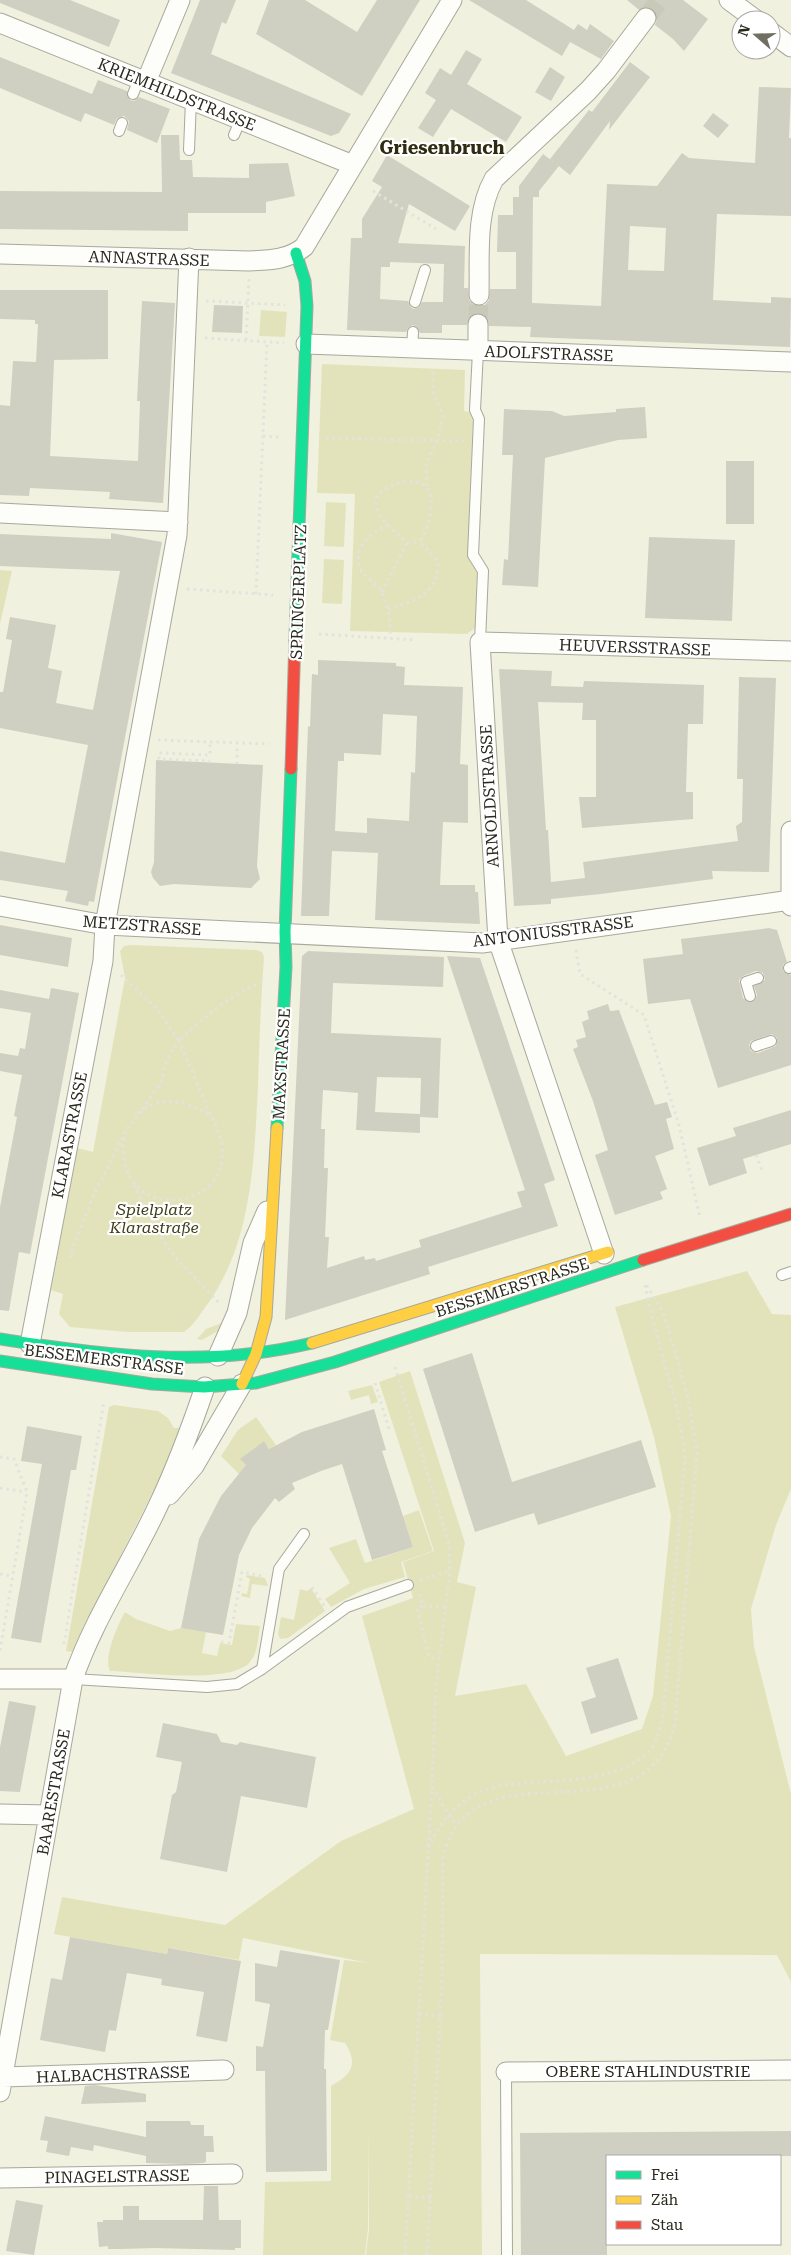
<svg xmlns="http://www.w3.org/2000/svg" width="791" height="2255" font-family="'Roboto Serif',serif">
	<rect width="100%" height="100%" fill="#f1f1e0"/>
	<path fill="#e3e3bb" d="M261 310 287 312 285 337 259 336Z
		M322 364 465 370 464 411 469 412 473 422 468 558 477 573 475 628 467 634 350 631 355 494 317 493Z
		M326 502 346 503 344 547 324 546Z
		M324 559 344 560 342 604 322 603Z
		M0 570 12 571 0 624Z
		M131 945 256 950 262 952 264 957C261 1000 259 1044 258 1087 254 1163 252 1246 204 1309 198 1317 193 1326 184 1332H128L70 1327 59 1314 63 1294 51 1290 77 1148 93 1152 125 978 120 951 124 946Z
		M747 1271 772 1314 791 1315V1489L776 1525 751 1609 754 1647 791 1794V1982L777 1955 480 1954 482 2255H366L369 2229V2131L368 2229 365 2255H263L265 2182 331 2181V2086C351 2075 359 2065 345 2043L330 2040 344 1960 369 1963 243 1938 239 1960 168 1948 167 1954 54 1934 62 1897 225 1925 341 1841 414 1809 362 1616 413 1598 403 1562 434 1551 379 1382 410 1371 465 1543 457 1582 476 1587 455 1696 526 1684 566 1756 642 1729 653 1696 671 1516 654 1437 615 1307Z
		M224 1322 218 1331 202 1340 197 1339 206 1329Z
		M372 1385 378 1402 371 1404 369 1395 351 1400 348 1391Z
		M114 1405 158 1411 168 1418 174 1428H181L176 1446 72 1652 66 1651 109 1407Z
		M256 1417 276 1445 269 1449 264 1441 241 1459 247 1467 239 1474 221 1456 238 1430Z
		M419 1510 433 1551 401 1562 405 1577 364 1589 331 1607 325 1599 350 1583 329 1548 356 1539 365 1563 413 1547 403 1516Z
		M247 1575 265 1578 268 1586 252 1584 250 1598 241 1596 242 1593 247 1594 250 1579 246 1577Z
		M311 1588 325 1611 288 1638 280 1639 278 1634 281 1617 294 1620 300 1589 307 1591Z
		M125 1612 136 1619 170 1631 181 1628 206 1632 202 1653 217 1656 220 1643 232 1645 236 1624 260 1626C258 1638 258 1653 250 1662 230 1685 140 1672 110 1671 103 1658 118 1624 125 1612Z"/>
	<path fill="#d0d0c2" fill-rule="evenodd" d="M0 0H70L120 20 109 47 0 3Z
		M200 0H236L226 24 222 22 211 54 351 114 339 133 331 136 171 73Z
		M269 0H305L357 32 377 0H420L362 96 256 34Z
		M469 0H526L574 30 578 24 587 30 590 24 614 41 601 59 570 42 562 56Z
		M627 0H683L708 19 684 51 673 39 655 25 657 19 653 9 647 7 639 10Z
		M466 50 482 59 467 84 522 117 506 142 451 109 433 137 418 128 436 100 425 93 440 68 451 75Z
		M0 57 92 94 98 80 127 91 130 100 134 101 139 97 170 109 157 143 127 130 129 121 124 116 117 118 114 125 85 113 81 122 0 88Z
		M630 62 650 77 609 130 610 121 570 175 550 159 589 110 592 112Z
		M550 67 565 77 551 101 535 92Z
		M759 87 791 88 789 138H791V216L717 214 713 300 771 303V297L791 298 790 347 530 337 531 327 489 326 487 318 478 313 469 318 467 325H442V333H420L417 327 413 325 408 328 406 332 347 330 351 238H362V219L382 187 372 181 387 155 470 206 455 231 409 204 398 243 465 246 464 288H468L469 300 473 304 485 305 489 300 490 289H516V252H497L498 215H513V197H533L532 303 601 306 607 184 657 186 682 153 689 158 755 163ZM630 226 666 228 664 271 628 270ZM390 262 444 264 443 302H422L419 307 413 309 410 306 408 301 380 299 381 267H390Z
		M713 113 729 125 718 138 703 126Z
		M161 135H179L180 160H192L193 177 249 178V164L288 163 295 196 266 202V213H188V231L0 229V191L162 192Z
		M543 154 559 166 539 191V197H519V186Z
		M0 290H108V359L54 360 50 456 138 461 140 401H137L142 301 175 303 163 503 109 499 110 492 30 488 29 496 0 495V405L10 406 13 361 36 362 38 324H35V320L0 319Z
		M214 305 243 306 242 333 212 332Z
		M645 407 647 438 618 440 545 458 538 587 502 585 504 559 508 560 513 455H502L504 409 552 411 564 416 616 412V409Z
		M726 461H754V524H726Z
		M111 533 162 542 94 902 89 901 88 906 65 901 68 891 0 880V851L65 863 88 745 0 728V692H3L12 640 6 639 10 617 56 625 48 668 62 671 56 703 93 710 120 571 0 566V534L111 539Z
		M649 537 735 540 732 621 645 618Z
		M318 660 396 663V666L405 667 404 685 463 687 460 764 468 765V823L443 822 440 885H475V892H478L480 924 375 920 378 853 332 851 329 916H301L308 726 310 727 312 674 318 675ZM383 714 417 716 415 773 411 772 409 821 367 818V833L335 831 338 761H344V753L381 755Z
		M499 669 552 671 551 686 583 687 584 681 704 685 703 724H688L686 792H693V819L582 828 579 797H596V720H582L583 703 538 702 546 830H548L551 882 585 878 583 862 738 841 736 826 742 822 743 779H737L739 677 776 678 769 872 712 871 713 879 601 894 551 899V904L514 906Z
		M156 760 263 765 257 866 260 879 251 888 174 884 160 886 153 878 151 872 154 862Z
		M0 925 72 938 68 967 0 955Z
		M769 928 777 930 787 962 783 965V971L791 975V1065L718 1088 690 999 648 1004 643 959 683 954 681 939ZM756 971 763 973 765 980 754 986 757 995 755 1000 748 1002 743 998 739 980 743 976ZM772 1034 777 1038 776 1046 758 1053 751 1051 749 1045 751 1041Z
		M308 951 444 957 443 987 333 983 331 1033 441 1038 438 1118 420 1117V1133L356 1130 358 1093 323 1090 321 1129H325L324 1168H328L325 1237H329L327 1268 364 1256 365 1260 375 1258 376 1261 421 1247 419 1240 522 1207 517 1192 525 1190 447 956 480 958 555 1180 544 1184 558 1226 428 1267 430 1274 285 1320 302 956ZM377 1077 421 1078 420 1114 375 1112Z
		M51 988 79 993 30 1254 19 1252 9 1311 0 1310V1207L17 1117 14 1116 22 1075 0 1071V1053L18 1056 20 1048 25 1049 31 1013 0 1008V990L49 999Z
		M608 1004 610 1011 619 1010 655 1105 667 1102 672 1117 666 1119 674 1149 655 1156 667 1189 660 1192 663 1199 615 1215 595 1155 608 1150 593 1101 573 1049 578 1047 576 1040 586 1037 582 1022 589 1019 587 1011Z
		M791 1110V1144L743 1159 747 1173 709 1186 697 1148 736 1136 733 1128Z
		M472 1353 512 1482 641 1440 656 1487 538 1525 534 1513 475 1532 423 1369Z
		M374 1409 386 1450 382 1451 413 1547 372 1560 342 1464 321 1471 292 1483 295 1489 279 1502 275 1498 252 1528 239 1555 223 1635 181 1628 199 1539 221 1496 246 1465 240 1459 264 1441 269 1449 302 1432Z
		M27 1426 82 1436 76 1470H71L41 1643 11 1638 42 1464 21 1461Z
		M618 1658 638 1719 591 1734 581 1702 596 1697 586 1668Z
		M9 1701 36 1706 20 1792 0 1791V1747Z
		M163 1723 217 1734 221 1742 237 1745 240 1742 316 1757 307 1808 241 1796 227 1872 160 1859 172 1795 176 1792 182 1762 156 1757Z
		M70 1937 167 1954 168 1948 241 1961 227 2042 196 2036 204 1992 161 1985 162 1979 127 1973 116 2031 109 2030 105 2052 40 2040 51 1978 62 1980Z
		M280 1950 340 1960 328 2030H325L324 2069H326L327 2171 266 2172 265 2071H256V2046L263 2047 270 2004 255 2001V1963L277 1967Z
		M95 2085 146 2094V2102L81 2104 85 2086Z
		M45 2116 146 2137V2121H190L191 2125H204V2136H213L214 2152H206V2162L203 2163 187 2164 146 2163V2156L94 2145 93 2151 71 2147 69 2156 46 2152 48 2141 40 2140Z
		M791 2131V2156H607V2255H521L520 2133Z
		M204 2186H218L219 2220H241V2248H235V2250L155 2248 120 2249H108V2246L99 2247 97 2222H103V2220H123V2206H139V2220H203Z
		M16 2200 43 2205 34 2255 6 2251Z"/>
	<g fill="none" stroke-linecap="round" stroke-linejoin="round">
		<path stroke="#c9c9b9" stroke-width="19" stroke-dasharray="19 9" stroke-linecap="butt" d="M646 18 660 0
			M478 324 479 295"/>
		<g stroke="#a8a89b" stroke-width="12">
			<path id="lane" d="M133 94 139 79
				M119 131 122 123
				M234 135 241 119
				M189 150 191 100
				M415 302 425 270
				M412 348 413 332
				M478 351 475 410 479 419 478 442 473 555 483 571 480 642
				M789 968 791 967
				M750 996 746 982 758 978
				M756 1046 771 1041
				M782 1275 791 1272
				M262 1669 347 1607 408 1585
				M73 1679 207 1687 237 1684 262 1669 279 1569 304 1534
				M506 2072 507 2255"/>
		</g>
		<g stroke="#a8a89b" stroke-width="21">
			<path id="street" d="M729 0 756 20
				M0 23 353 165
				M771 32 791 47
				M146 82 180 0
				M0 254 249 261C269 260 288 260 304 247L452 0
				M479 295C480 257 475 213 494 179L588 91 606 71 646 18
				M306 344 791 362
				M478 351V324
				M0 513 178 522
				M791 831V906
				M0 906 105 925 482 943 791 900
				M604 1254 498 940 480 642 791 651
				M30 1344 103 961 105 925 177 535 189 258
				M218 1356 237 1313 253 1243 267 1211
				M169 1495 194 1466 242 1384
				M0 1679H73
				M0 1814 49 1815
				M506 2072 791 2070
				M3 2077 224 2070
				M0 2092 73 1679C94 1618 130 1566 157 1508 176 1469 191 1428 205 1387
				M0 2178 233 2174"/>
		</g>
		<g stroke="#a8a89b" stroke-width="13">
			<path id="fast" d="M295 637 307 306 305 281 296 253
				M277 1128 286 967 285 932 291 769
				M0 1339C105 1356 208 1368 312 1343
				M0 1361 152 1384 204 1387 256 1383 335 1362 643 1260"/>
		</g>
		<g stroke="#a8a89b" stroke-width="13">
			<path id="slow" d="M312 1343 608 1252
				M242 1384 256 1354 266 1317 277 1128"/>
		</g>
		<g stroke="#a8a89b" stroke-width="13">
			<path id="jam" d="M291 769 295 637
				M643 1260 791 1214"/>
		</g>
		<path stroke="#e3e3dd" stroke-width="3" stroke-dasharray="2.5 4" stroke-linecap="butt" d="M373 191 436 229
			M206 301 285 305
			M205 338 284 343
			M246 340 249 279
			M263 436 280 437
			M326 438 464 441
			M427 486 426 464 438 438 443 415 433 392V369
			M388 525 407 543 420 541
			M187 589 273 595
			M382 592 407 543
			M256 594 267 341
			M388 609C416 600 437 596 438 562L420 541C428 530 438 497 425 486 411 475 388 485 378 495 373 509 379 515 388 525 371 532 351 549 361 570 366 579 379 584 382 593 388 608 391 622 390 638
			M319 634 416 640
			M158 740 269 744
			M209 763V761L159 759V753L210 755V742
			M237 764V743
			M576 950 580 974 644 1015 679 1125 700 1218
			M121 975 158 1010 179 1041C204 1017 229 996 261 982
			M138 1114 161 1083 167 1058 179 1041C188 1062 197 1083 206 1104 212 1118 220 1131 222 1147 230 1207 134 1223 124 1159 123 1152 122 1140 125 1133 127 1128 131 1124 134 1120 154 1092 186 1100 211 1116
			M756 1155 763 1173
			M134 1185 158 1233 176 1258 220 1304
			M69 1258 93 1196 124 1135
			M395 1367 449 1544 450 1571 436 1685 432 1786 448 1814 457 1825
			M375 1383 390 1432
			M0 1457 14 1459 27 1492 0 1651
			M0 1488 26 1492
			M0 1574 12 1576
			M420 1580 450 1571
			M312 1587 325 1607
			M420 1594 423 1606 417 1608 429 1657 438 1659
			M423 1606 446 1607
			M221 1642 229 1643 242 1572 263 1576
			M64 1644 104 1401
			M428 1848C472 1756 535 1796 612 1772 629 1767 642 1761 653 1746 658 1739 660 1727 663 1718L685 1455C678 1396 656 1342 645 1285
			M419 2015 441 2016
			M409 2196 431 2198
			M405 2255 432 1786
			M427 2255 442 1984 443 1858C470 1735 645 1850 675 1723L697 1452 688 1398 676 1354 662 1310 645 1283"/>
		<use href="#lane" stroke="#fdfdfa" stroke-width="10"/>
		<use href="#street" stroke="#fdfdfa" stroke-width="19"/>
		<use href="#fast" stroke="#16e098" stroke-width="11"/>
		<use href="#slow" stroke="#ffcf43" stroke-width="11"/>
		<use href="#jam" stroke="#f24e42" stroke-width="11"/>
	</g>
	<g text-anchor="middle" stroke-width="4.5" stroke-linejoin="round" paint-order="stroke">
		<g font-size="16" fill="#2a291d" stroke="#fff">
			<text transform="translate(177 94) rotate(22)" y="6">KRIEMHILDSTRASSE</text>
			<text transform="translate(149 258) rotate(2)" y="6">ANNASTRASSE</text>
			<text transform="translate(549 353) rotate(2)" y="6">ADOLFSTRASSE</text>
			<text transform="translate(298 592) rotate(-88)" y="6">SPRINGERPLATZ</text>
			<text transform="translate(635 647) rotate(2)" y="6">HEUVERSSTRASSE</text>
			<text transform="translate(489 796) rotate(-93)" y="6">ARNOLDSTRASSE</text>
			<text transform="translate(142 925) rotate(4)" y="6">METZSTRASSE</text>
			<text transform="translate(553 931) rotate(-7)" y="6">ANTONIUSSTRASSE</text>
			<text transform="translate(281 1064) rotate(-87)" y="6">MAXSTRASSE</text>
			<text transform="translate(69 1135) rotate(-79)" y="6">KLARASTRASSE</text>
			<text transform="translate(512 1287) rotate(-18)" y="6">BESSEMERSTRASSE</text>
			<text transform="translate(104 1359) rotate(7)" y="6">BESSEMERSTRASSE</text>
			<text transform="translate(53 1792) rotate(-80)" y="6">BAARESTRASSE</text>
			<text x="648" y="2077">OBERE STAHLINDUSTRIE</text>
			<text transform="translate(113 2074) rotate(-2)" y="6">HALBACHSTRASSE</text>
			<text transform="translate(117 2176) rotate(-1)" y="6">PINAGELSTRASSE</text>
		</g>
		<g font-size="16" font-style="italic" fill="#3f3e1a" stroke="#fff">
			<text x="154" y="1215">Spielplatz<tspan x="154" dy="18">Klarastraße</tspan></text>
		</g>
		<g font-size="18" font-weight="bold" fill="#2d2c11" stroke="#fff">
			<text x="442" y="154">Griesenbruch</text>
		</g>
	</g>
	<rect x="606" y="2155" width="175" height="90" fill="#ffffff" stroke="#aaa9a5"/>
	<rect x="616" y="2171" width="25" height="8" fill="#16e098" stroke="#aaa9a5"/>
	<text x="651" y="2180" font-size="15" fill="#2a291d">Frei</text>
	<rect x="616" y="2196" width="25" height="8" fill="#ffcf43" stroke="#aaa9a5"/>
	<text x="651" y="2205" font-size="15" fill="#2a291d">Zäh</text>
	<rect x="616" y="2221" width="25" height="8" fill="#f24e42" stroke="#aaa9a5"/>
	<text x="651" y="2230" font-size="15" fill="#2a291d">Stau</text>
	<g transform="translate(756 35) rotate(290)"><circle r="24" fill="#ffffff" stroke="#aaa9a5"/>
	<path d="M0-4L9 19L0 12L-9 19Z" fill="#706f61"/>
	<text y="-8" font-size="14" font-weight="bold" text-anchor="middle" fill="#2a291d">N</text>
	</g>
</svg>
